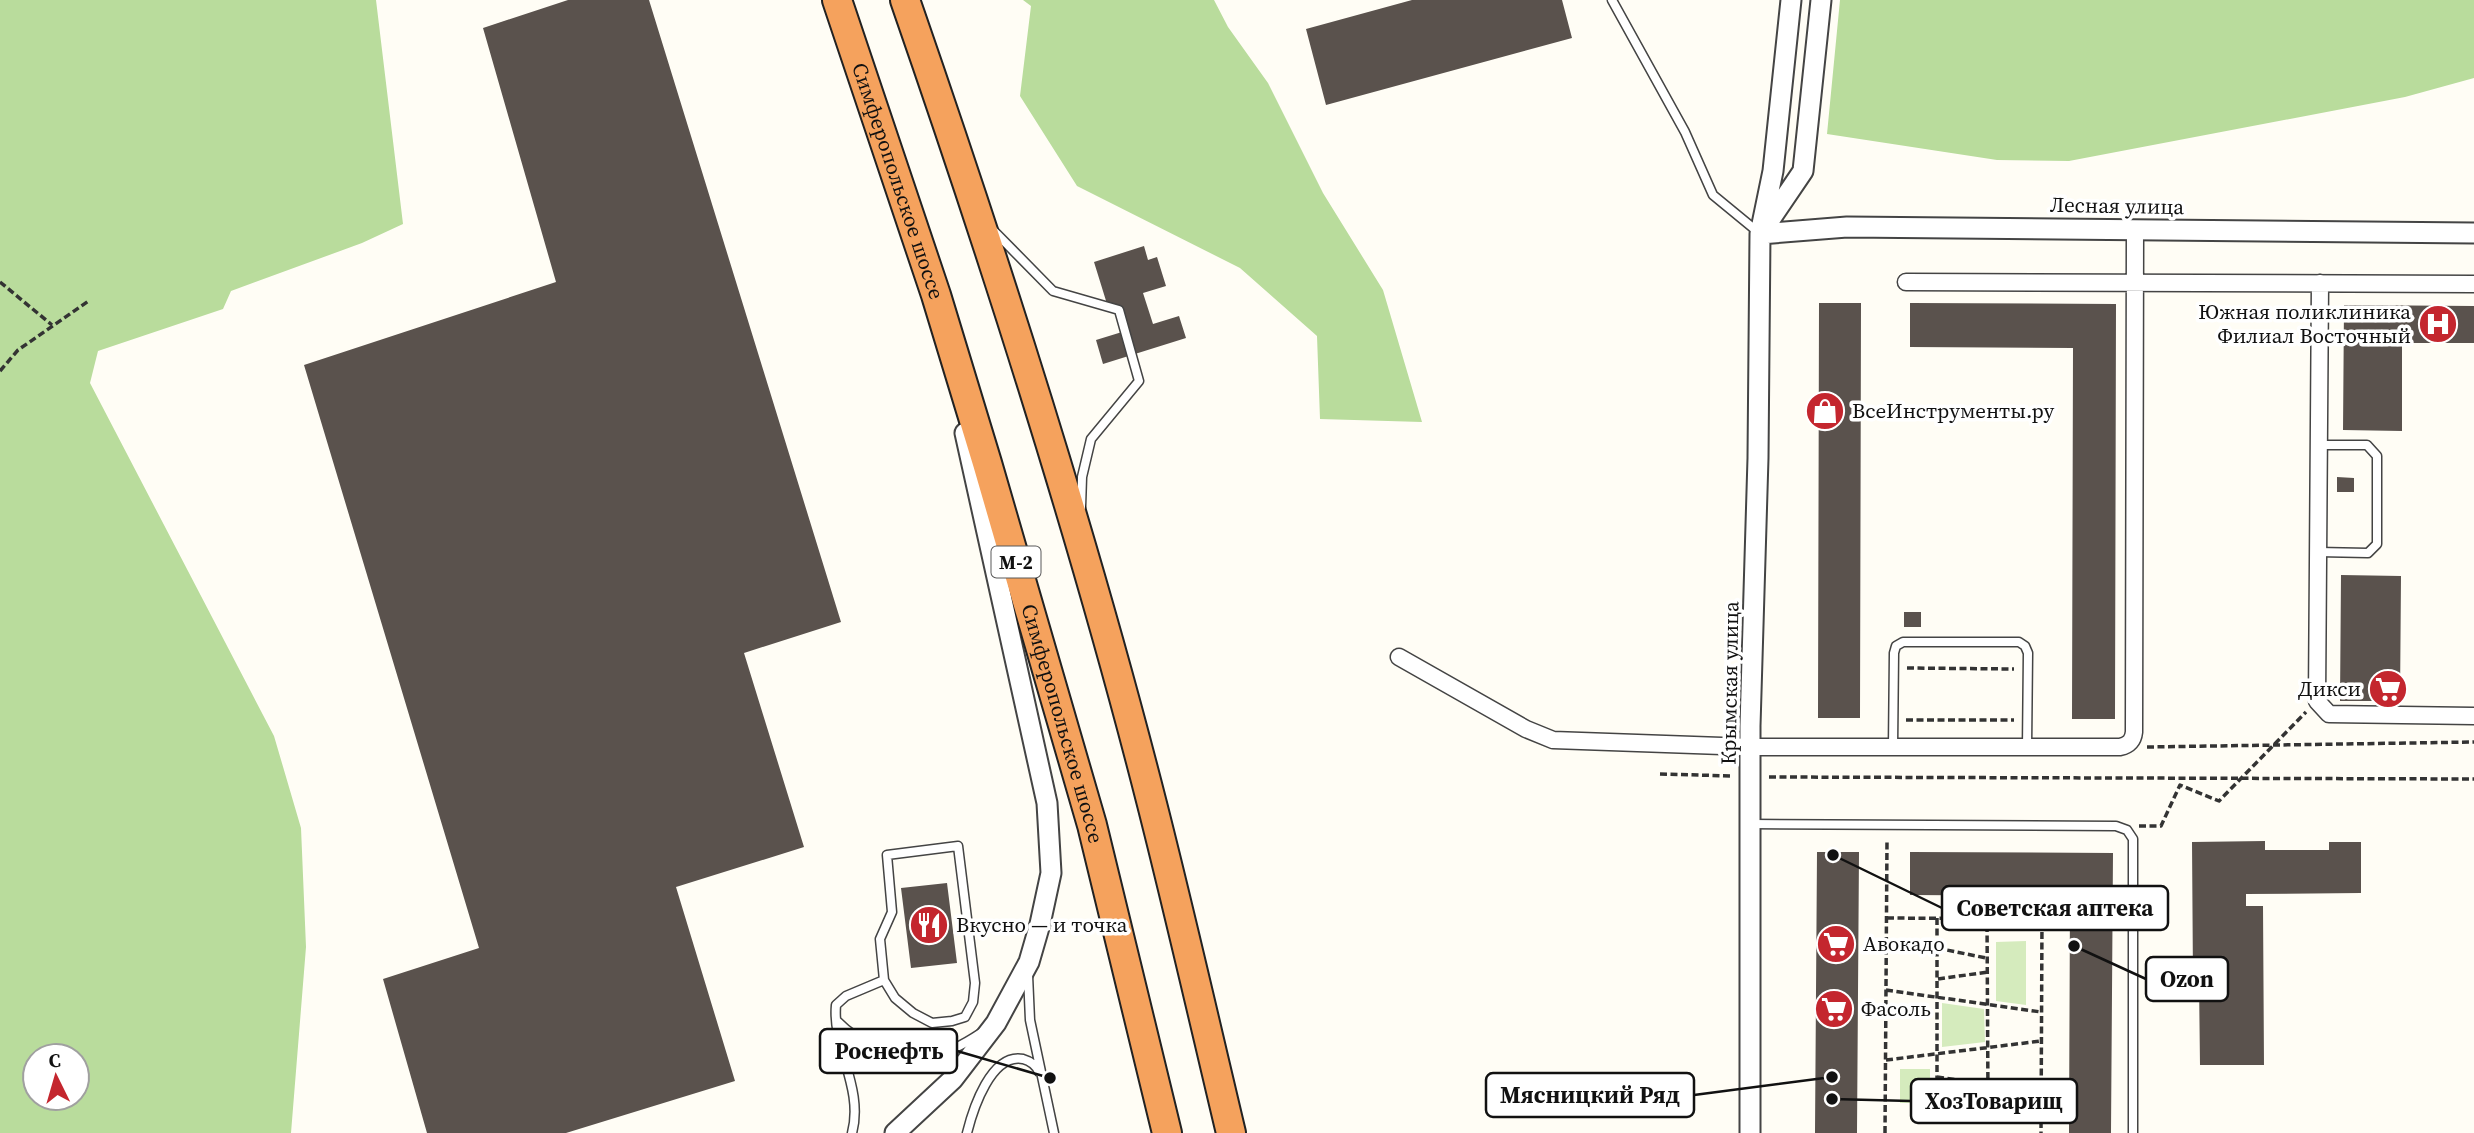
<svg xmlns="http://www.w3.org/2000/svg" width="2474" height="1133" font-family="'Source Serif 4',serif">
	<rect width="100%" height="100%" fill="#fffdf5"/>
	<path fill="#d5ebbd" d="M2026 941V1005L1996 1001V942Z
		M1942 1003 1984 1009 1985 1042 1942 1047Z
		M1900 1069H1930V1103H1900Z"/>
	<path fill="#b9dc9c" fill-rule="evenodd" d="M0 0H376L403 224 362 243 231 291 223 309 98 351 90 383 274 736 301 828 306 947 291 1133H0ZM35 1056H77V1098H35Z
		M1023 0H1214L1228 27 1268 83 1323 193 1383 290 1422 422 1320 419 1317 336 1240 268 1077 186 1020 96 1031 6Z
		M1840 0H2474V78L2405 97 2069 161 1997 160 1827 134Z"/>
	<path fill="#5a524d" d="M568 0H649L841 622 744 653 804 847 676 887 735 1081 566 1133H427L383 979 479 948 304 365 556 282 483 28Z
		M1412 0H1562L1572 38 1326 105 1306 29Z
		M1144 246 1148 260 1157 257 1166 286 1143 293 1153 324 1179 316 1186 338 1103 364 1096 340 1122 332 1113 303 1107 304 1094 262Z
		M1819 303H1861L1860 718H1818Z
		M1910 303 2116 304 2115 719H2072L2073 348 1910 347Z
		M2344 305 2474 306V343H2402V431L2343 430Z
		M2337 477 2354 478V492H2337Z
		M2341 575 2401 576 2400 701H2340Z
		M1904 612H1921V627H1904Z
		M2265 841V850H2329V842H2361V893L2246 894V906H2263L2264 1065H2200L2199 981H2193L2192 842Z
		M1817 852H1859L1857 1133H1815Z
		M1910 852 2113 853 2111 1133H2069L2070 896 1910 895Z
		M947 883 957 963 911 968 901 888Z"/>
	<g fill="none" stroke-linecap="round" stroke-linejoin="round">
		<g stroke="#444" stroke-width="11">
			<path id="service" d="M1612 0 1685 132 1713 195 1758 232
				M993 230 1053 291 1119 310 1139 381 1091 439 1082 477 1081 507
				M2318 552 2368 553 2377 544V456L2367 445H2319
				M1893 747 1894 653 1896 646 1903 642H2019L2025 646 2028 653 2027 747
				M1750 824 2116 826 2127 830 2133 839V1133
				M958 846 975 983 973 1002 965 1017 952 1021 932 1023 913 1013 895 998 884 980 880 939 892 912 887 855Z
				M1028 975 1030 1020 1054 1133
				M837 1021C859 1044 898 1060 931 1056 949 1053 966 1043 981 1033
				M852 1133C864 1088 832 1048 836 1005L846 996 884 980
				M967 1133C973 1109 991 1053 1023 1059 1030 1061 1036 1065 1039 1072"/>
		</g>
		<g stroke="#444" stroke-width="19">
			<path id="minor" d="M1906 282 2474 284
				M2320 283 2317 701 2329 714 2474 716
				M1399 657 1526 729 1553 740 1750 747H2120C2129 745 2133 741 2134 732L2135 229"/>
		</g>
		<g stroke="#444" stroke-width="23">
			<path id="tertiary" d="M1765 227 1803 171 1821 0
				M1760 234 1847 227 2474 233
				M895 1133 953 1079 996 1023 1029 962 1040 924 1051 873 1047 803 965 433
				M1750 1133V726L1758 458 1760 234 1773 171 1791 0"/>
		</g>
		<g stroke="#222" stroke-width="32">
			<g id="motorway">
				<path id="s1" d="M837 0 936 295 987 463 1092 825 1167 1133"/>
				<path d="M905 0C997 265 1083 533 1152 804 1180 914 1205 1024 1231 1133"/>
			</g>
		</g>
		<path stroke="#333" stroke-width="3.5" stroke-dasharray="7 3.5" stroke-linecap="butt" d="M0 282 52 325
			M0 371 18 350 90 300
			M1907 668 2014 669
			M1906 720H2014
			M2147 747 2474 742
			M1660 774 1733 776
			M1769 777 2474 779
			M2139 826H2161L2180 785 2219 801 2306 712
			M1887 918 2042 919 2041 1133
			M1937 918V1099H1988L1987 919
			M1937 948 1986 958
			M1938 979 1988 972
			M1886 990 2041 1012
			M1886 1060 2041 1041
			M1937 1077 1987 1084
			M1885 1133 1887 841"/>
		<use href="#service" stroke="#fff" stroke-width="8"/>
		<use href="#minor" stroke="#fff" stroke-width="16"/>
		<use href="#tertiary" stroke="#fff" stroke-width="19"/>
		<use href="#motorway" stroke="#f5a25d" stroke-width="28"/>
	</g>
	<defs>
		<g id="hospital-disc" transform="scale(2.0125)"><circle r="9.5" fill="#c4262e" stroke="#fff"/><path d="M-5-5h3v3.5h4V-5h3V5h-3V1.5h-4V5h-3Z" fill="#fff"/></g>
		<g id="shop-disc" transform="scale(2.0125)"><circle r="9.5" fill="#c4262e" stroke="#fff"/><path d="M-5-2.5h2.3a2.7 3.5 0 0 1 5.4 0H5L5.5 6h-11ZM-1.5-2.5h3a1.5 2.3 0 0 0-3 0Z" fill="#fff"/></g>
		<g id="supermarket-disc" transform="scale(2.0125)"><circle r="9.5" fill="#c4262e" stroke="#fff"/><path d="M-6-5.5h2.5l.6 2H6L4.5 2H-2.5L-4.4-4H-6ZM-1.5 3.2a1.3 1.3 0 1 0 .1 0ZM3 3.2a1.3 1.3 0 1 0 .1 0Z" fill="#fff"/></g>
		<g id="restaurant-disc" transform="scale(2.0125)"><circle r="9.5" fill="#c4262e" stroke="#fff"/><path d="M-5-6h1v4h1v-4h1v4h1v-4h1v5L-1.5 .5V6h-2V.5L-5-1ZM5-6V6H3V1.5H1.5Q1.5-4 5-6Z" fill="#fff"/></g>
	</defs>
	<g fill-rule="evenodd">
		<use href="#hospital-disc" x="2438" y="324"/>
		<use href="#shop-disc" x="1825" y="411"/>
		<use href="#supermarket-disc" x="2388" y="689"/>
		<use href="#restaurant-disc" x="929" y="925"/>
		<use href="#supermarket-disc" x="1836" y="944"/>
		<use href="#supermarket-disc" x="1834" y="1009"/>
	</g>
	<g text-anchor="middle" stroke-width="7" stroke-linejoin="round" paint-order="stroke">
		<rect fill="#fff" stroke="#585858" stroke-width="2" x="991.5" y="546.5" width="49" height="31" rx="5"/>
		<g font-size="19" font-weight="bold" fill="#111">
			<text x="1016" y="569">М-2</text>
		</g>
		<g font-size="21" fill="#111" stroke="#fff">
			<text dy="7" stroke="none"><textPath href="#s1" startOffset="191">Симферопольское шоссе</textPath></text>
			<text transform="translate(2117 206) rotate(1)" y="7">Лесная улица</text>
			<text transform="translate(1730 683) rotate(-89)" y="7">Крымская улица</text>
			<text dy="7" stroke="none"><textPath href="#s1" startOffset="758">Симферопольское шоссе</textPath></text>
		</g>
		<g font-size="21" fill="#111" stroke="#fff" text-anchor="start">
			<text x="2411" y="319" text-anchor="end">Южная поликлиника<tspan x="2411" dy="24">Филиал Восточный</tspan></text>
			<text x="1852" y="418">ВсеИнструменты.ру</text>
			<text x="2361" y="696" text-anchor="end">Дикси</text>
			<text x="956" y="932">Вкусно — и точка</text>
			<text x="1863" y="951">Авокадо</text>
			<text x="1861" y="1016">Фасоль</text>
		</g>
	</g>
	<path fill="none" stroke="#111" stroke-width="2.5" d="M1833 855L1942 908M2074 946L2146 979M1050 1078L957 1051M1832 1077L1694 1095M1832 1099L1911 1101"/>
	<g fill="#111" stroke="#fff" stroke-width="2.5">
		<circle cx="1833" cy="855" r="7"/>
		<circle cx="2074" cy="946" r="7"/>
		<circle cx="1050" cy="1078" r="7"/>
		<circle cx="1832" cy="1077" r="7"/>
		<circle cx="1832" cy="1099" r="7"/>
	</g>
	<g fill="#fff" stroke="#111" stroke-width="2.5">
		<rect x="1942" y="886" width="226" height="44" rx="7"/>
		<rect x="2146" y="957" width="82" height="44" rx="7"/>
		<rect x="820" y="1029" width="137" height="44" rx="7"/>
		<rect x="1486" y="1073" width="208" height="44" rx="7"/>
		<rect x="1911" y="1079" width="166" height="44" rx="7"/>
	</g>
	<g font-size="23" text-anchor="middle" font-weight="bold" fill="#111">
		<text x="2055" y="916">Советская аптека</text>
		<text x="2187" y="987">Ozon</text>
		<text x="889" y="1059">Роснефть</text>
		<text x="1590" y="1103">Мясницкий Ряд</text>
		<text x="1994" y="1109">ХозТоварищ</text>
	</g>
	<g transform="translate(56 1077) rotate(355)"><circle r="33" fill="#ffffff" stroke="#a0a0a0" stroke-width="2"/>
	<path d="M0-5L12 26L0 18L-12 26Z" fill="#c4262e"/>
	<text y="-10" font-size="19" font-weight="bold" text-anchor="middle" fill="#111111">С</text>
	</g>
</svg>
